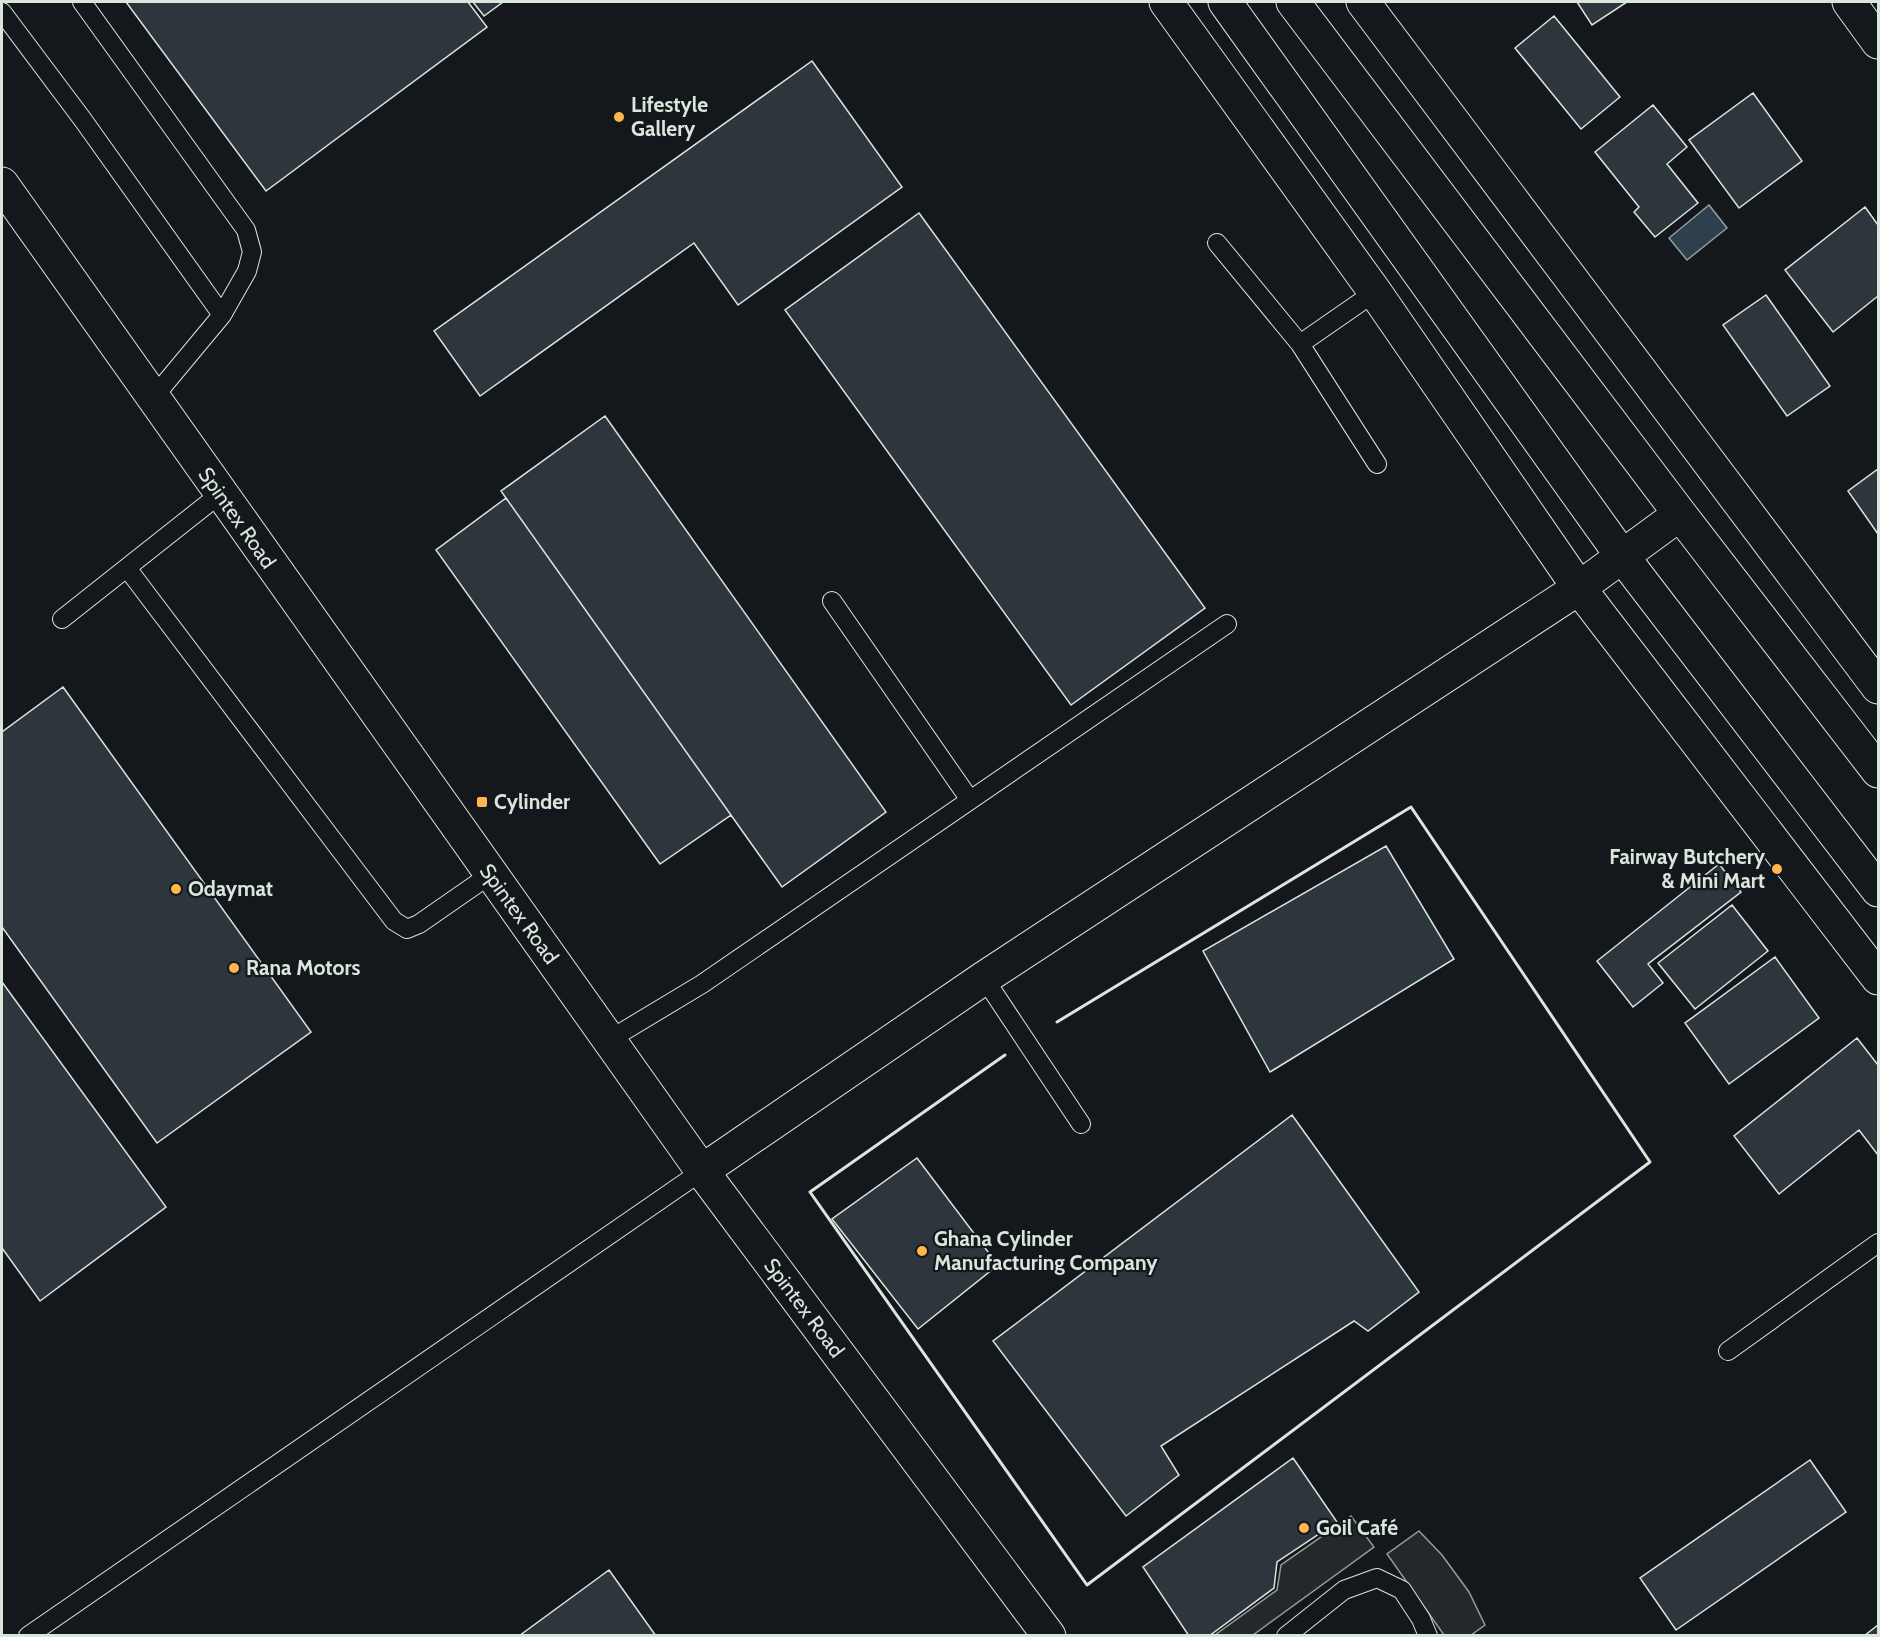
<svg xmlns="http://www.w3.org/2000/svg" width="1880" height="1637" font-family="Cabin,sans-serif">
	<rect width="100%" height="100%" fill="#14181c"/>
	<path fill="#24282b" stroke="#939e99" stroke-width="1.5" d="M1351 1516 1374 1547 1253 1635H1215L1277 1590 1281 1565Z
		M1419 1531 1442 1555 1469 1592 1485 1625 1471 1635H1444L1387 1554Z"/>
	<path fill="#2f3f4d" stroke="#939e99" stroke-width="1.5" d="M1709 205 1727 228 1687 260 1669 238Z"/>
	<path fill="#2c363c" stroke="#d8e6dc" stroke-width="1.5" d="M126 2H468L487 27 266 191Z
		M473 2H503L484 16Z
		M1577 2H1627L1592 25Z
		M1554 16 1620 97 1581 129 1515 48Z
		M812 61 902 187 738 305 694 243 480 396 434 331Z
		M1753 93 1802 161 1739 208 1689 140Z
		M1653 105 1687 147 1667 164 1698 203 1655 237 1634 212 1639 207 1595 152Z
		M1865 207 1878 225V296L1833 332 1785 270Z
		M919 213 1205 608 1071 705 785 310Z
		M1766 295 1830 386 1787 416 1723 325Z
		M605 416 886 812 782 887 501 491Z
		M1878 469V534L1848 491Z
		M506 498 731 815 660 864 436 550Z
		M63 687 311 1032 157 1143 2 927V732Z
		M1386 846 1454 959 1270 1072 1203 951Z
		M1719 864 1741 892 1648 964 1663 983 1633 1007 1597 961Z
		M1732 905 1768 951 1695 1009 1658 963Z
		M1775 957 1819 1018 1729 1084 1685 1023Z
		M2 982 166 1207 40 1301 2 1248Z
		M1857 1038 1878 1065V1155L1859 1130 1779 1194 1734 1136Z
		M1292 1115 1419 1292 1368 1331 1354 1321 1161 1446 1179 1475 1126 1516 993 1341Z
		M917 1158 998 1265 918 1329 832 1219Z
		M1293 1458 1337 1522 1277 1562 1274 1588 1209 1636H1189L1143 1567Z
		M1810 1460 1846 1512 1676 1630 1640 1578Z
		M609 1570 656 1636H519Z
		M1878 1625V1636H1864Z"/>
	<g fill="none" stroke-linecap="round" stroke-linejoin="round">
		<g stroke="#d8e6dc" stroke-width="20">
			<path id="service" d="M82 2 246 230 252 252 247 271 222 315 153 398
				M2 12 83 120 222 315
				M1217 243 1300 344 1377 464
				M1300 344 1375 292
				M127 568 394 921 407 929 419 924 491 874
				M832 601 970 800
				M62 619 220 494
				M984 978 1081 1124
				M609 1040 702 984 1227 624
				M1728 1351 1878 1243
				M28 1636 702 1171
				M1286 1636 1344 1590 1377 1578 1402 1590 1421 1619 1428 1636"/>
		</g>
		<g stroke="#d8e6dc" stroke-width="35">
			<path id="minor" d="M1166 2 1375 292 1579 588 1878 978
				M1225 2 1622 556 1878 890
				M1293 2 1680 514 1878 771
				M1363 2 1878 687
				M1849 2 1878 42
				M702 1171 984 978 1579 588 1680 514"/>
		</g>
		<g stroke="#d8e6dc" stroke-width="35">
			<path id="secondary" d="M2 184 702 1171 1049 1636"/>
		</g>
		<use href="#service" stroke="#14181c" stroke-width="18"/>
		<use href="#minor" stroke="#14181c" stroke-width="33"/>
		<use href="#secondary" stroke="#14181c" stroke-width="33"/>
		<path stroke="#d8e6dc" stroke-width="3" d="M1005 1055 810 1192 1087 1585 1650 1162 1411 807 1057 1022"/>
	</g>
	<g fill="#ffb74d" stroke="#14181c" stroke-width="2">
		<circle cx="619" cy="117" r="6"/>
		<rect x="476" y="796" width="12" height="12" rx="3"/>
		<circle cx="1777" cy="869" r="6"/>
		<circle cx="176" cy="889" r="6"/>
		<circle cx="234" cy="968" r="6"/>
		<circle cx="922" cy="1251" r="6"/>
		<circle cx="1304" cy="1528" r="6"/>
	</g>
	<g text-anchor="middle" stroke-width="4.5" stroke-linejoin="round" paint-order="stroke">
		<g font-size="21" font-weight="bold" fill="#d8e6dc" stroke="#14181c" text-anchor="start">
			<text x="631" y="112">Lifestyle<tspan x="631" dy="24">Gallery</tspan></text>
			<text x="494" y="809">Cylinder</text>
			<text x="1765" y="864" text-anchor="end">Fairway Butchery<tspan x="1765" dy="24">&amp; Mini Mart</tspan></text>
			<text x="188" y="896">Odaymat</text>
			<text x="246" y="975">Rana Motors</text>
			<text x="934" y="1246">Ghana Cylinder<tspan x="934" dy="24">Manufacturing Company</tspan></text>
			<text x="1316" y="1535">Goil Café</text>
		</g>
		<g font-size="21" fill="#d8e6dc" stroke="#14181c">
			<text transform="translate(237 518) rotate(55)" y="7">Spintex Road</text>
			<text transform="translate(519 914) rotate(54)" y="7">Spintex Road</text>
			<text transform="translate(804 1308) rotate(53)" y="7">Spintex Road</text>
		</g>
	</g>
	<rect width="1880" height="1637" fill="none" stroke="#d8e6dc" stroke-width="6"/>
</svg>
